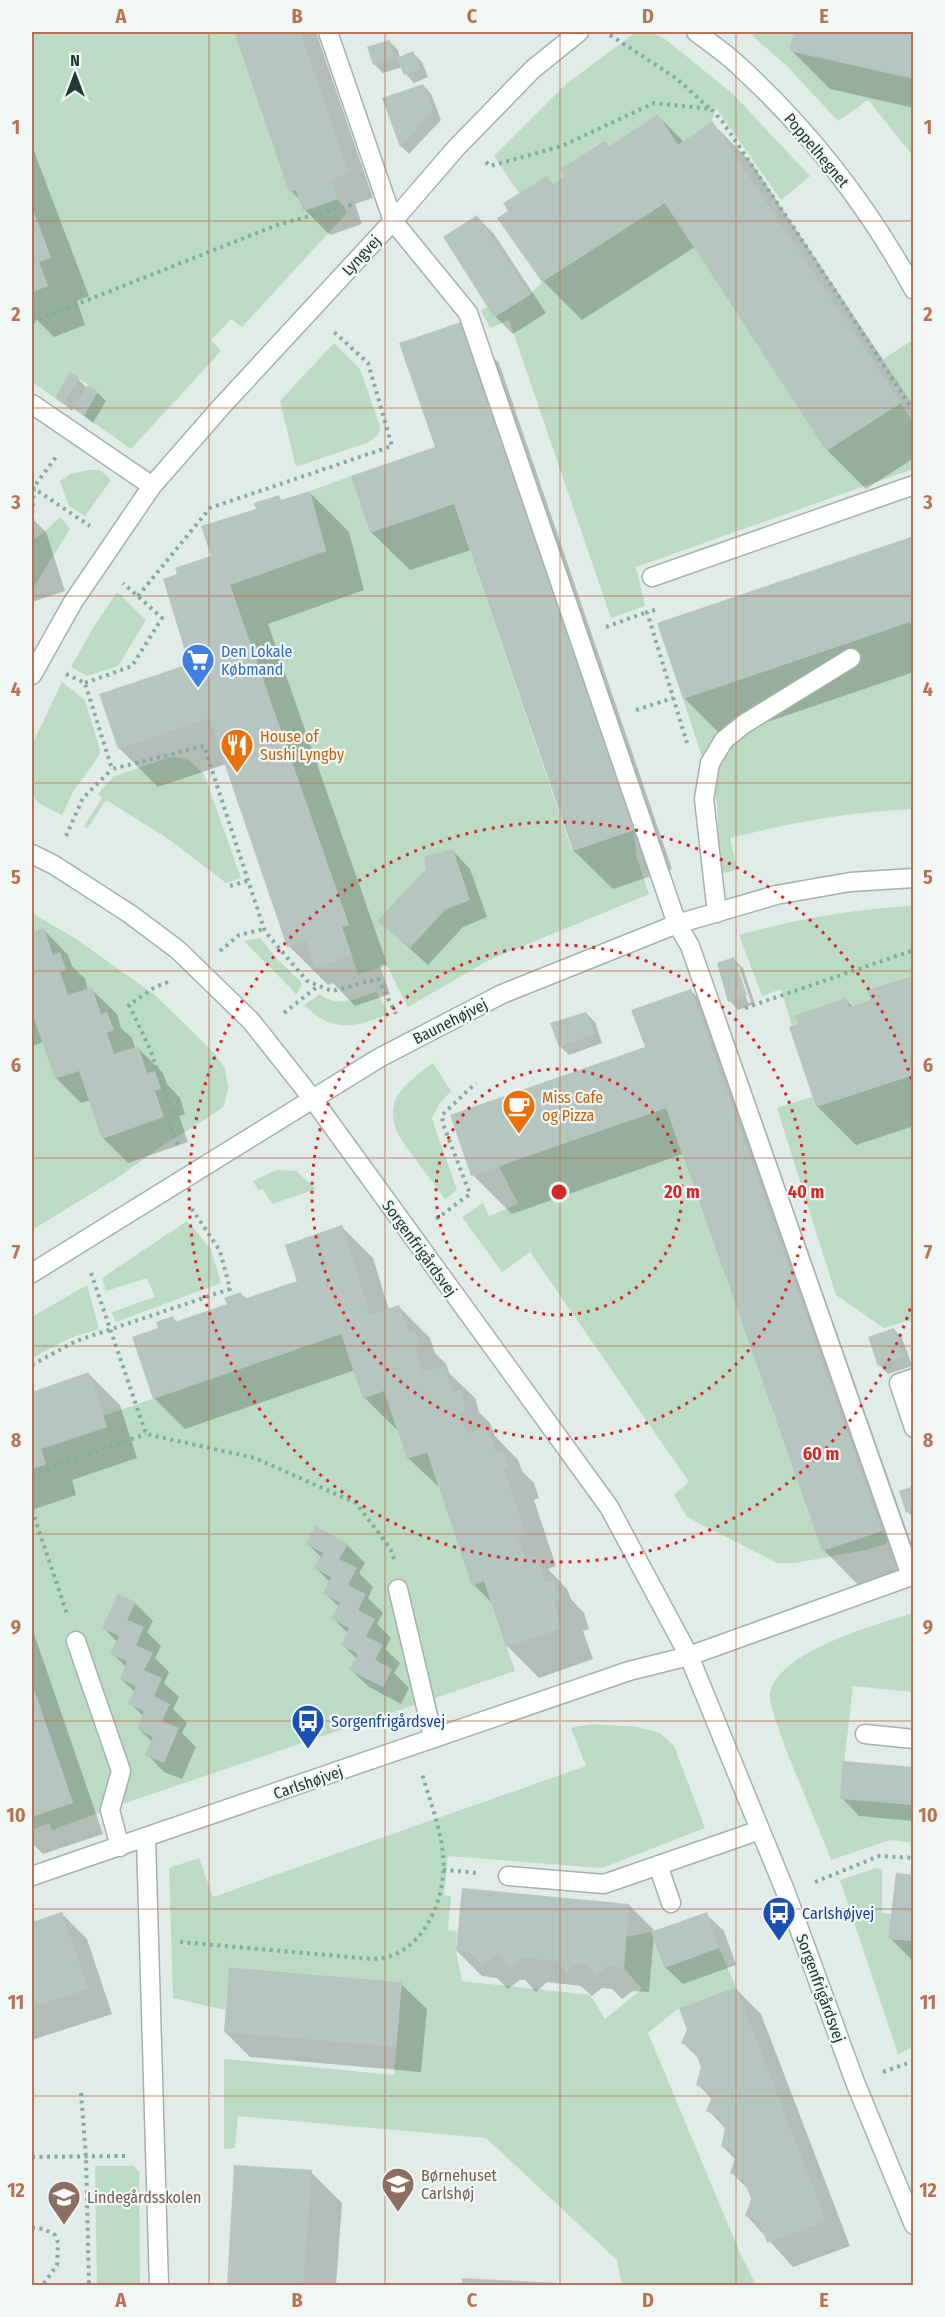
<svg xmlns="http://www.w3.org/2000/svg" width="945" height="2317" font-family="'Fira Sans Condensed',sans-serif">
	<rect width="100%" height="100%" fill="#e1ebe7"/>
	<path fill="#bbdbc4" d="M32 32H234L289 191 296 190 303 211 338 199 347 213 242 327 231 319 211 340 221 351 131 449 84 416 98 391 70 373 55 398 32 382V292L47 286 39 262 51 257 32 207Z
		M636 32H650L665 39 733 94 810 176 781 200 716 108 712 121 678 145 658 114 609 146 604 140 560 169 564 177 553 184 547 177 519 193 494 156 566 84Z
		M748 32H913V156L868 100 838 121 786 65Z
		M665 203 826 451 901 403 913 423V469L636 567 645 606 611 618 509 320 490 328 481 310 488 307 495 317 530 295 542 282Z
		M913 340V405L883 359Z
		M334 343 360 369 380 427C379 436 375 439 366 443L296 467 280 401Z
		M88 470H100L111 480 85 516 69 506 60 481 70 474Z
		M351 476 370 532 454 504 572 851 634 830 636 855 649 894 489 960 408 1007 387 966 358 974 342 927 349 925 230 585 326 551 310 491Z
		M60 517 70 529 32 590V540L41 535Z
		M117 592 146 620 118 666 87 676 71 667 93 628Z
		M910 622 914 632 913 809C848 812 794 822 730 838L737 869 725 873 720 871 717 802 683 699Z
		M62 682 85 700 100 750 98 757 74 790 62 815 38 803 32 794V745Z
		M177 757 189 760 204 774 241 878 226 883 170 840 106 800 87 829 84 826 102 798 98 794 113 777 167 758Z
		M913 906V975L867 990 870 1000 849 1007 846 998 795 1015 798 1024 792 1026 781 989 762 996 739 935C799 919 851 909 913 906Z
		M32 913 76 939 155 995 215 1054 225 1068 228 1088 224 1106 209 1117 165 1144 117 1178 32 1230Z
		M260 938 279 961 301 982V987L296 994 244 941Z
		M376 992 389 1014C356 1027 333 1034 304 1005L320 994C337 1009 357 998 376 992Z
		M433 1063 451 1091 439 1104 432 1119 457 1190 445 1199 402 1141C379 1101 403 1086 433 1063Z
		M913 1075V1330L910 1320 884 1328 836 1295 777 1108 812 1097 816 1107Z
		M666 1108 822 1551 882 1531 889 1539 886 1544 866 1550 795 1563H777L687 1517 674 1495 689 1482 530 1252 502 1272 462 1217 483 1203 489 1216 518 1204 499 1166Z
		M277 1170 296 1171 316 1189 272 1204 263 1189 258 1190 253 1181Z
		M187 1221 211 1249 221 1283 116 1322 112 1312 155 1297 147 1278 106 1291 102 1278Z
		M87 1285 99 1329 70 1338 32 1358V1317Z
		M341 1334 384 1391 407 1459 427 1452 472 1585 484 1581 515 1671 134 1800 52 1830 49 1823 32 1830V1817L73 1802 32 1683V1469L46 1464 41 1449 107 1427 103 1416Z
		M913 1613V1692L853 1686 840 1798 913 1805V1843L890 1840 831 1860C822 1833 766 1711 770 1693 780 1650 876 1625 913 1613Z
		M592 1724 637 1727 660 1733 674 1746 705 1828 602 1868 448 1856 444 1895 451 1896 448 1930 457 1931 456 1951 462 1981 590 1995 605 2019 642 1989 624 1968 626 1937 651 1932 664 1968 719 1948 736 1987 679 2008 648 2033 740 2253 756 2285H622L617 2260 486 2138 238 2116 235 2148 224 2149V2059L394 2075 402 1982 230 1967 225 2010 173 1998 169 1868 199 1858 213 1897 586 1766 571 1728Z
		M876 1868 882 1869V1913L891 1914 888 1939 913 1941V2047L898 2054 840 1880Z
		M95 2166H134L139 2172 140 2285H97Z"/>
	<path fill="#0003" fill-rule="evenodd" d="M236 32H316L373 198 355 204 362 224 330 235 305 210 302 202 291 191Z
		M795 32H914V108L830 89 791 50Z
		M389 41 398 50 400 58 413 53 422 62 428 77 414 83 406 74 403 67 383 73 374 64Z
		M423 85 431 94 441 120 409 154 401 146 384 99Z
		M658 116 684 142 712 123 751 162 914 406V458L866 489 827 450 695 247 582 320 543 281 499 219Z
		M32 146 89 296 77 301 85 325 54 337 37 320 34 321 32 319Z
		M477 217 494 234 546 313 513 334 495 316 445 237Z
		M460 324 499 363 672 869 613 889 574 851 471 550 410 570 371 532 437 448Z
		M78 379 88 389 97 392 106 401 93 423 74 408 72 411 57 398Z
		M310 493 349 532 364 590 268 624 387 964 380 966 390 994 355 1006 333 983 328 985 289 946 226 764 158 787 119 748 191 665 179 575 213 557 257 510 278 497 283 501Z
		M32 518 46 532 65 591 32 602Z
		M914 537V672L723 737 684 698Z
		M453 851 470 869 487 917 463 927 428 965 379 921Z
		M43 929 68 955 72 966 85 979 88 990 91 989 117 1014 121 1028 132 1038 135 1048H138L163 1073 167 1084 180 1098 185 1114 179 1116 188 1142 128 1163 103 1138 90 1100 81 1103 56 1078 44 1042 35 1045 32 1042V933Z
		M734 959 743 968 755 1004 738 1010 730 1001ZM736 967H739L751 1002 748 1003Z
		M914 976V1126L856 1145 817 1106 846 1000 853 1007 872 1001Z
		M691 991 730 1029 914 1551V1571L862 1589 824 1550 683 1154 512 1214 473 1175 647 1048Z
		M586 1013 595 1022 602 1043 569 1055 560 1046Z
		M342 1227 373 1258 389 1310 399 1307 430 1338 435 1353 446 1364 449 1373 475 1398 479 1412 490 1423 495 1436 518 1460 522 1471 534 1483 539 1498 534 1500 556 1566 548 1569 567 1589 571 1599 584 1613 589 1629 583 1631 593 1659 539 1678 508 1647 494 1605 474 1585 441 1489 408 1458 398 1428 396 1429 365 1398 355 1370 185 1429 154 1398 160 1329 173 1318 178 1323 229 1305 241 1294 247 1299 299 1282Z
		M894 1329 902 1338 912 1366 888 1374 879 1365Z
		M89 1374 120 1405 137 1458 72 1480 76 1495 32 1510V1393Z
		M914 1487V1518L908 1512Z
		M316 1528 347 1545 365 1563 359 1573 373 1587 368 1598 383 1613 377 1624 391 1638 385 1649 400 1663 394 1673 409 1688 401 1704 369 1687 351 1670 357 1659 342 1644 348 1633 333 1619 339 1607 325 1593 330 1582 316 1568 322 1558 307 1543Z
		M135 1603 153 1621 147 1632 161 1646 155 1658 169 1672 164 1683 179 1697 173 1709 187 1723 182 1733 196 1747 182 1779 164 1772 147 1754 152 1742 139 1729 144 1717 130 1703 135 1692 121 1679 126 1667 112 1653 117 1642 104 1628Z
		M32 1628 103 1834 43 1854 32 1843Z
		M914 1768V1821L859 1816 842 1798Z
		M914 1877V1962L890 1938Z
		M629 1905 654 1930V1933L706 1914 724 1931 736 1965 683 1984 665 1967 654 1934 649 1992 633 1991 622 1999 612 1989 602 1988 592 1996 581 1986 547 1982 536 1992 525 1980H520L508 1989 497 1978 482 1976 457 1951Z
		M62 1914 87 1939 112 2014 32 2040V1924Z
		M401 1984 427 2009 421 2072 250 2057 225 2032Z
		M736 1989 761 2014 850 2246 793 2267 746 2215 752 2199 749 2190 732 2173 736 2160 722 2146 725 2128 708 2110 712 2099 697 2084 702 2067 700 2060 683 2043Z
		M311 2172 342 2203 336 2286H228Z"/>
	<path fill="#b7c5c0" d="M234 32H300L349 173 331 179 338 199 303 211 296 190 289 192Z
		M794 32H914V79L789 51Z
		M389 40 395 58 373 65 367 47Z
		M413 51 420 69 404 75 397 58Z
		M423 84 433 110 400 147 382 98Z
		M658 114 678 145 712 121 901 403 826 451 665 203 542 282 497 218 508 211 503 203 547 176 553 184 564 177 560 169 605 140 609 146Z
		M32 207 51 258 39 262 48 286 32 292Z
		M477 215 530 295 494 317 443 237Z
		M461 322 634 830 573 851 454 504 370 533 351 476 435 447 399 343Z
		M70 372 79 378 63 404 55 398Z
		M88 385 98 391 84 416 74 409Z
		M310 491 326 551 230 585 349 925 342 927 352 955 315 968 306 941 287 947 209 718 118 749 99 694 189 664 163 579 177 574 175 568 211 556 201 526 256 509 254 503 279 495 281 500Z
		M914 536V631L910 622 683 699 657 623Z
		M453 849 470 900 445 910 410 948 377 921 426 869 424 856Z
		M44 928 53 955 60 952 66 970 60 972 68 995 92 987 101 1014 107 1012 114 1030 107 1033 114 1054 138 1046 147 1073 155 1071 161 1089 155 1091 164 1117 102 1139 79 1071 55 1079 32 1013V932Z
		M734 957 747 995 728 1002 717 963Z
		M914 975V1075L816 1107 789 1027 798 1024 795 1015 846 998 849 1007 870 1000 867 990Z
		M691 989 882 1531 822 1551 666 1108 471 1176 450 1115 645 1047 631 1010Z
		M586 1012 595 1034 559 1047 550 1023Z
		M342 1225 370 1315 399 1305 409 1333 415 1331 421 1348 416 1350 423 1372 444 1366 453 1392 460 1390 466 1410 460 1412 467 1434 487 1427 496 1453 503 1450 509 1467 504 1469 526 1535 518 1538 526 1559 536 1556 545 1583 553 1580 559 1598 553 1600 562 1628 506 1647 484 1581 472 1586 427 1452 407 1459 384 1391 363 1399 341 1334 153 1399 132 1337 158 1328 156 1322 173 1316 175 1322 227 1304 224 1298 241 1292 244 1299 297 1281 285 1245Z
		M894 1328 904 1357 878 1366 868 1337Z
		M89 1372 107 1427 41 1449 46 1464 32 1469V1392Z
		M914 1486V1510L906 1513 899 1491Z
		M315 1526 348 1544 339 1559 357 1568 348 1585 366 1594 358 1610 375 1619 366 1636 383 1645 375 1660 392 1669 383 1687 349 1670 358 1654 341 1645 349 1628 331 1619 340 1603 323 1593 331 1577 314 1568 323 1553 306 1544Z
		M118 1594 136 1602 127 1620 144 1627 136 1645 153 1653 144 1670 162 1678 154 1696 170 1704 162 1721 179 1728 164 1763 145 1755 153 1737 137 1729 144 1711 128 1704 136 1686 120 1679 127 1661 110 1654 119 1636 102 1628Z
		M32 1684 73 1803 32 1817Z
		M843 1761 914 1767V1805L840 1799Z
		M896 1873 914 1875V1941L888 1939Z
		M462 1888 629 1904 624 1968 607 1966 596 1975 587 1965 577 1964 566 1972 558 1961 522 1958 510 1968 501 1956 495 1955 482 1965 472 1953 456 1951Z
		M62 1912 88 1989 32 2007V1922Z
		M707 1912 719 1948 664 1968 651 1932Z
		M229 1967 402 1982 396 2047 224 2032Z
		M736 1987 826 2221 767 2243 759 2221 745 2216 751 2199 744 2181 730 2173 735 2158 733 2151 721 2146 725 2131 720 2117 706 2111 712 2096 710 2091 696 2085 701 2067 695 2050 681 2043 687 2030 679 2008Z
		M234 2165 312 2170 303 2286H227Z
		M462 2278 559 2283V2286H462Z"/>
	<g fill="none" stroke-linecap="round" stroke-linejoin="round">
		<g stroke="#a4b2ae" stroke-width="21">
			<path id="minor" d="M328 32 393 221 468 313 677 924 690 946 911 1576
				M696 32C710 43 726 53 739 66 809 130 868 206 914 290
				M32 404 152 486
				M652 577 914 485
				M32 675 73 602 152 486 221 407 393 221 456 148 533 69 579 32
				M32 854 54 865 130 914 178 950 251 1021 312 1098 609 1507 689 1656 786 1893 855 2082 914 2225
				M717 913 704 799 710 763 724 740 744 724 851 658
				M32 1273 379 1058 502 994 677 924 776 895 850 882 914 878
				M914 1378 899 1383 914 1428
				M398 1589 433 1737
				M76 1641 121 1771 110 1810 120 1847
				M865 1734 914 1739
				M146 1838 159 2286
				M658 1865 671 1903
				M32 1876 629 1671 689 1656 914 1575
				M508 1876 604 1884 760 1830"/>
		</g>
		<path stroke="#83aca1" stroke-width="4" stroke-dasharray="3 4.5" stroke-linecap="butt" d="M610 35 676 78 710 109
			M486 162 490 166 562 146 654 103 711 109 722 121 796 231 914 412
			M32 322 277 225 354 204
			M32 487 90 526
			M32 521 34 487 56 457
			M32 537V555
			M138 596 210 508 392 446 368 363 333 331
			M655 610 647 612 687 743
			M606 627 647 612
			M66 674 85 683 112 769 204 746 264 929 268 935 307 981 332 991 378 979 396 1014
			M85 683 132 666 162 618 123 583
			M636 710 673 698
			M66 836 83 798 112 769
			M230 886 247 881
			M220 951 239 935 264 929
			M168 982 155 987 129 1005 150 1049 174 1119 169 1124 179 1147
			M745 1008 914 950
			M284 1013 318 986
			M436 1219 470 1194 443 1124 442 1115 476 1083
			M91 1273 146 1434 255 1458 356 1503 390 1548 394 1559
			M32 1365 76 1341 230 1289 220 1251 192 1209
			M32 1474 146 1434
			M32 1510 67 1614
			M443 1870 480 1873
			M815 1882 879 1856 914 1858
			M180 1942 372 1959C422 1959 448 1898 443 1854 440 1826 430 1801 422 1774
			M883 2072 914 2061
			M81 2093 86 2157 89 2286
			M32 2157 127 2156
			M32 2228 44 2229 55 2235 58 2243 57 2265 42 2286"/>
		<use href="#minor" stroke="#fff" stroke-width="18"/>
	</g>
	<path fill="none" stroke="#b87356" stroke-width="1.5" stroke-opacity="0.55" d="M209 32V2286M385 32V2286M560 32V2286M736 32V2286M32 221H914M32 408H914M32 596H914M32 783H914M32 971H914M32 1158H914M32 1346H914M32 1534H914M32 1721H914M32 1909H914M32 2096H914"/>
	<g fill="none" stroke="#d62828" stroke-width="3" stroke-dasharray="3 6">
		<circle cx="559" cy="1192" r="123"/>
		<circle cx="559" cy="1192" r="247"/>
		<path d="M913 1300A370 370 0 1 1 913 1084"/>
	</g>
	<defs>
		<g id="supermarket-pin" transform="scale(1.725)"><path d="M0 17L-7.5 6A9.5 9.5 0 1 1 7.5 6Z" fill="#3f7fe0" stroke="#f1f7f5"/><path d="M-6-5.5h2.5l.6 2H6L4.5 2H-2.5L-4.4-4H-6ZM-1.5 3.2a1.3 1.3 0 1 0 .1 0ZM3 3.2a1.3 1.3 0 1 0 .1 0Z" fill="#fff"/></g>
		<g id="restaurant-pin" transform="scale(1.725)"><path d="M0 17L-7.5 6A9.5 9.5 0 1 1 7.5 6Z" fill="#e8710a" stroke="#f1f7f5"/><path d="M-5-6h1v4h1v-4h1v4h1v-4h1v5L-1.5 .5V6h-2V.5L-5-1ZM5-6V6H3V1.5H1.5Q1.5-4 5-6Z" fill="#fff"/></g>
		<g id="cafe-pin" transform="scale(1.725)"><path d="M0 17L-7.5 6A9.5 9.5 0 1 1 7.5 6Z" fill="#e8710a" stroke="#f1f7f5"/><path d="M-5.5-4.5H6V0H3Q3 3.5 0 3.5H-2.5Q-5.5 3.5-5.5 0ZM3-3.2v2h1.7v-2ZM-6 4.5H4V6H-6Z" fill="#fff"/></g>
		<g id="bus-pin" transform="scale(1.725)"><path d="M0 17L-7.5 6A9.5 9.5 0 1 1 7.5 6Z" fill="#1a4fb4" stroke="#f1f7f5"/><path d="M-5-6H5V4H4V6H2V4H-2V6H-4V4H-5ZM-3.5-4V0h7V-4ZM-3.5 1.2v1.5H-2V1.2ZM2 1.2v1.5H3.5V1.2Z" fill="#fff"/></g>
		<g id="school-pin" transform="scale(1.725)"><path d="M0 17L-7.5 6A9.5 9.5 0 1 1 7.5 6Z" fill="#8d6e63" stroke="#f1f7f5"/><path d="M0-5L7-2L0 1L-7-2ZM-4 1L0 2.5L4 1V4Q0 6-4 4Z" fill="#fff"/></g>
	</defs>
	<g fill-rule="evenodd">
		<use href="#supermarket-pin" x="198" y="660"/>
		<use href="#restaurant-pin" x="237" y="745"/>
		<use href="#cafe-pin" x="519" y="1106"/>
		<use href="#bus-pin" x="308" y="1721"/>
		<use href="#bus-pin" x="779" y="1913"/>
		<use href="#school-pin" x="398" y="2184"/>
		<use href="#school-pin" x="64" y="2197"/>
	</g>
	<g text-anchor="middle" stroke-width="4.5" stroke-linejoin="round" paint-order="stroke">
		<g font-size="16" fill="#233a34" stroke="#f1f7f5">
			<text transform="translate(817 150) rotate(50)" y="6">Poppelhegnet</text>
			<text transform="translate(361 255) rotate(-47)" y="6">Lyngvej</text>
			<text transform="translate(450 1021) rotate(-27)" y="6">Baunehøjvej</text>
			<text transform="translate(420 1248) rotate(54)" y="6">Sorgenfrigårdsvej</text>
			<text transform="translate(308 1782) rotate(-19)" y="6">Carlshøjvej</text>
			<text transform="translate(821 1988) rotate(70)" y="6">Sorgenfrigårdsvej</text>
		</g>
		<g font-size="16" fill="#366cbe" stroke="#f1f7f5" text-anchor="start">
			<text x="221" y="657">Den Lokale<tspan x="221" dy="18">Købmand</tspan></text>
		</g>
		<g font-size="16" fill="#c56008" stroke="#f1f7f5" text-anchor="start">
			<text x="260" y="742">House of<tspan x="260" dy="18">Sushi Lyngby</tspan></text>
			<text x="542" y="1103">Miss Cafe<tspan x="542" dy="18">og Pizza</tspan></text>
		</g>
		<g font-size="16" fill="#164399" stroke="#f1f7f5" text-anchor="start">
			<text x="331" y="1727">Sorgenfrigårdsvej</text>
			<text x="802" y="1919">Carlshøjvej</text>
		</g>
		<g font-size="16" fill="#785e54" stroke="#f1f7f5" text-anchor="start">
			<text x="421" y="2181">Børnehuset<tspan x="421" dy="18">Carlshøj</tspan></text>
			<text x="87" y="2203">Lindegårdsskolen</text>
		</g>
	</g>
	<circle cx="559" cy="1192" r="9" fill="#d62828" stroke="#f1f7f5" stroke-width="3"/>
	<g font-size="18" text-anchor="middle" font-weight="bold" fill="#d62828" stroke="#f1f7f5" stroke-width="4.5" stroke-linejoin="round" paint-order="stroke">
		<text x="682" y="1198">20 m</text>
		<text x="806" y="1198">40 m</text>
		<text x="821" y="1460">60 m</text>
	</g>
	<rect width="945" height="2317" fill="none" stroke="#f1f7f5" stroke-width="66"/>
	<g transform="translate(75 75)" stroke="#f1f7f5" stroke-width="4.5" paint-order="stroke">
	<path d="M0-4.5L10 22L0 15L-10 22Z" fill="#233a34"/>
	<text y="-9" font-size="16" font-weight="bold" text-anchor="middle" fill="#233a34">N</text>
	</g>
	<rect x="33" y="33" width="879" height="2251" fill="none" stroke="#b87356" stroke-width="2"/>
	<g font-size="20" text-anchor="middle" font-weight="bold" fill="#b87356">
		<text x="121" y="23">A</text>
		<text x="297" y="23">B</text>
		<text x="472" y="23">C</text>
		<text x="648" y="23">D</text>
		<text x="824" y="23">E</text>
		<text x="16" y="134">1</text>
		<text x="928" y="134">1</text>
		<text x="16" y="321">2</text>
		<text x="928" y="321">2</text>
		<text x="16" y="509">3</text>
		<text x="928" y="509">3</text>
		<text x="16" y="696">4</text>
		<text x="928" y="696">4</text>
		<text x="16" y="884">5</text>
		<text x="928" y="884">5</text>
		<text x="16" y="1072">6</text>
		<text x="928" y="1072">6</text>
		<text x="16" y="1259">7</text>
		<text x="928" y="1259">7</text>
		<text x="16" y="1447">8</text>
		<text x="928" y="1447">8</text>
		<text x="16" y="1634">9</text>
		<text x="928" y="1634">9</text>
		<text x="16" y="1822">10</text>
		<text x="928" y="1822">10</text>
		<text x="16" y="2009">11</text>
		<text x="928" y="2009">11</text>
		<text x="16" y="2197">12</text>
		<text x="928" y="2197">12</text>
		<text x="121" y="2307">A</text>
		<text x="297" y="2307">B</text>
		<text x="472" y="2307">C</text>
		<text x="648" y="2307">D</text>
		<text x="824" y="2307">E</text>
	</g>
</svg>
